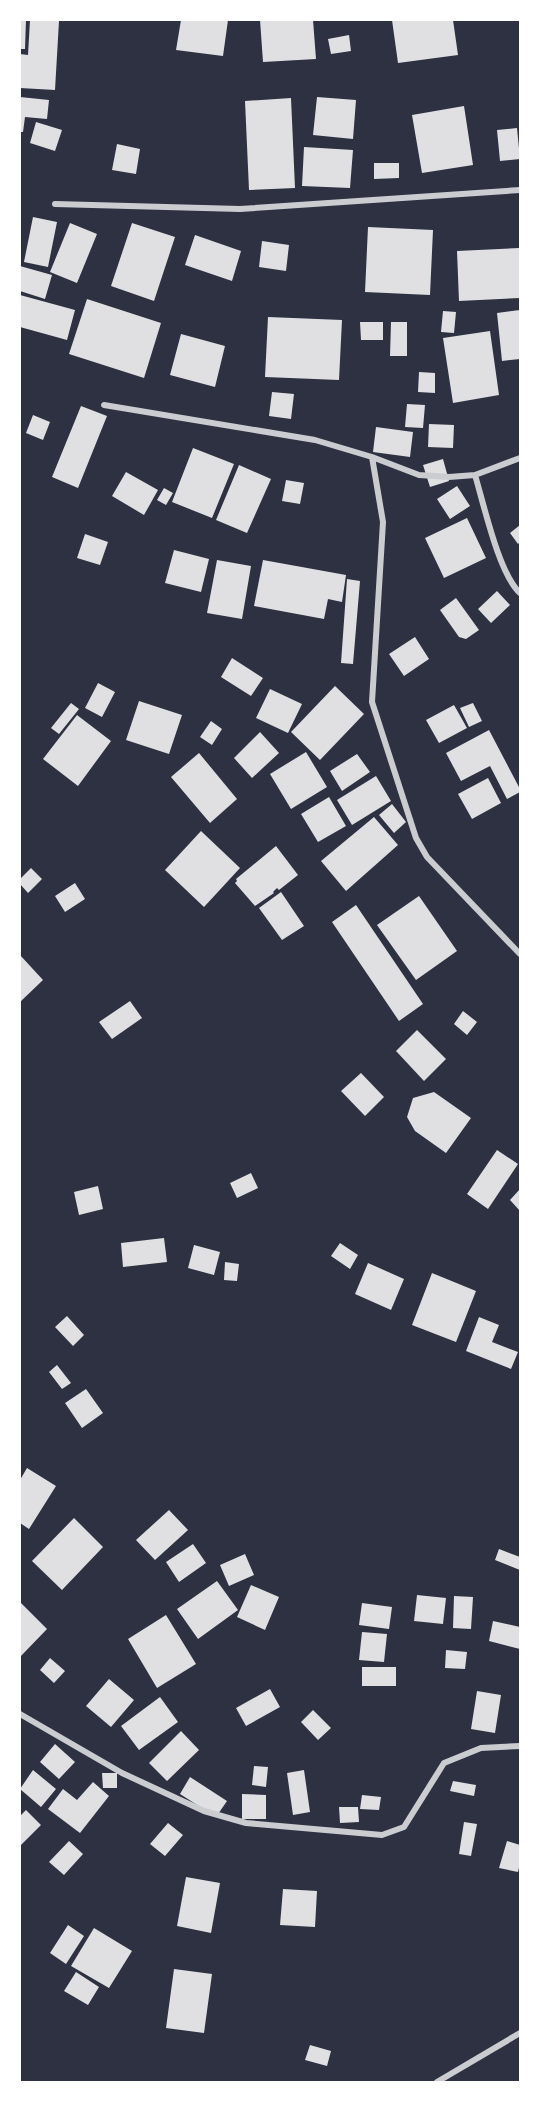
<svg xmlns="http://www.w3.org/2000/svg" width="540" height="2102" font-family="'Source Sans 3',sans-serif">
	<rect width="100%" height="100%" fill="#2d3142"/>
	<path fill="#e0e0e3" d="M20 20H26L25 49H20Z
		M30 20 59 21 55 90 20 88V54L28 55Z
		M181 20H228L223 56 176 50Z
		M260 20H313L316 59 263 62Z
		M392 20H453L458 55 398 63Z
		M349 35 351 51 331 54 328 39Z
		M20 97 49 100 47 119 25 117 23 132H20Z
		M317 97 356 100 353 139 313 135Z
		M291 98 295 188 249 190 245 101Z
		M464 106 473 165 422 173 412 115Z
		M36 122 62 130 55 151 30 143Z
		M517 128 520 159 500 161 497 130Z
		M117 144 140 149 136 174 112 170Z
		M304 147 353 150 350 188 302 186Z
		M374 163H399V178L374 179Z
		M33 217 57 222 48 267 24 262Z
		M70 223 97 234 77 283 50 272Z
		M132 223 175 237 154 301 111 286Z
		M368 227 433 230 430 295 365 292Z
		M195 235 241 251 232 281 185 265Z
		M262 241 289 245 286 271 259 267Z
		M519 248 520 298 459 301 457 251Z
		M20 266 52 275 45 299 20 291Z
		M20 295 75 310 67 340 20 327Z
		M87 299 161 323 144 378 69 354Z
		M520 310V359L502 361 497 313Z
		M443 311 456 312 454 333 441 332Z
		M268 317 342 320 339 380 265 377Z
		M360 322H383V340H361Z
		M391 322H407V356H390Z
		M490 331 499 395 453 403 443 338Z
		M181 334 225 346 215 387 170 375Z
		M419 372 435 373V393L418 392Z
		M272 392 294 394 291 419 269 416Z
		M407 404 425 405 423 428 405 427Z
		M81 406 107 416 78 488 52 477Z
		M33 415 50 422 43 440 26 433Z
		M429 424 454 425 453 448 428 447Z
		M376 427 413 432 410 457 373 452Z
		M193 448 234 464 212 518 172 502Z
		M443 459 449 481 430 487 423 465Z
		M239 465 271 479 247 533 216 520Z
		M126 472 158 490 144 515 112 496Z
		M286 480 304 483 300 504 282 501Z
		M457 486 470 506 450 519 437 499Z
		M164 488 173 493 166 505 157 500Z
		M467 518 486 558 444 578 425 538Z
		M520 525V542L518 544 510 533Z
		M85 534 108 542 100 565 77 558Z
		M174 550 209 559 201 592 165 583Z
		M217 560 251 566 242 619 207 613Z
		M263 560 346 575 342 602 328 599 324 619 254 606Z
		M347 579 360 581 353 664 341 663Z
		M497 591 510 605 491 623 478 609Z
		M456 598 479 630 466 639 459 637 440 610Z
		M415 637 429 659 404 676 389 654Z
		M232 658 263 678 251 696 221 677Z
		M98 683 115 692 102 717 85 708Z
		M335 686 364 714 320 760 291 732Z
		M270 689 302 704 288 733 256 718Z
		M139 701 182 715 169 754 126 740Z
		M71 703 79 709 59 734 51 728Z
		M473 703 482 721 469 727 460 708Z
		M454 705 467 728 439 743 426 720Z
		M77 715 111 741 78 786 43 759Z
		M211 721 222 729 212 745 200 737Z
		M489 730 520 789V792L507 799 490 766 461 781 446 753Z
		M260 732 279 753 252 778 234 758Z
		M306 752 327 787 291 809 270 774Z
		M199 753 237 799 210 823 171 777Z
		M357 754 370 772 342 791 330 771Z
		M376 776 391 801 352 825 337 800Z
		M488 778 501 803 472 819 458 794Z
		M329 797 346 826 318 842 301 814Z
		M392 804 406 822 394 833 379 815Z
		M374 817 398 845 346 891 321 861Z
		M201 831 240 868 204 907 165 870Z
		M276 846 298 875 279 890 277 888 273 892 274 893 255 906 235 883 237 881 236 879Z
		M31 868 42 879 28 893 20 884V879Z
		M75 883 85 899 65 912 55 896Z
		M281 892 304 926 282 940 259 908Z
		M419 896 457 951 416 980 377 925Z
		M356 905 423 1004 399 1021 332 922Z
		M20 955 43 980 20 1002Z
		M130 1001 142 1018 112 1039 99 1022Z
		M463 1011 477 1022 467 1035 454 1024Z
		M417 1030 446 1059 424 1081 396 1051Z
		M361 1073 384 1097 365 1116 341 1091Z
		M434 1092 471 1118 446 1153 415 1131 407 1117 413 1098Z
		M497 1150 518 1164 488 1209 467 1194Z
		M251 1173 258 1188 237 1198 230 1183Z
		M98 1186 103 1209 79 1215 74 1192Z
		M520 1189V1211L510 1200Z
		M164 1238 167 1262 123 1267 121 1243Z
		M340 1243 358 1255 350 1269 331 1256Z
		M194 1245 220 1252 214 1275 188 1268Z
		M225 1262 239 1264 237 1281 224 1280Z
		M368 1263 404 1279 391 1310 355 1294Z
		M432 1273 476 1291 456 1342 412 1325Z
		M67 1316 84 1335 73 1346 55 1327Z
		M479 1317 499 1325 492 1342 518 1352 511 1369 466 1351Z
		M57 1365 71 1383 62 1389 49 1372Z
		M86 1389 103 1413 82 1428 65 1403Z
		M27 1468 56 1486 29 1529 20 1523V1480Z
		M169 1510 188 1530 155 1560 136 1540Z
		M74 1518 103 1547 62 1590 32 1561Z
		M193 1544 206 1563 179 1582 166 1562Z
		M499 1549 520 1557V1570L495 1560Z
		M245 1554 254 1575 229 1586 220 1565Z
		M217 1581 238 1610 198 1639 177 1609Z
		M251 1585 279 1597 265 1630 237 1617Z
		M417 1595 446 1598 443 1624 414 1621Z
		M454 1596 473 1597 471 1629 453 1628Z
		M20 1602 47 1629 20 1657Z
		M362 1603 392 1607 389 1629 359 1625Z
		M166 1615 196 1664 157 1688 128 1639Z
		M493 1621 520 1627V1649L489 1641Z
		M362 1632 387 1634 384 1662 359 1660Z
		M446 1650 467 1652 465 1669 445 1668Z
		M50 1658 65 1671 54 1683 40 1670Z
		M362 1667H396V1686H362Z
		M109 1679 134 1700 111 1727 86 1706Z
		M270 1689 280 1707 246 1726 236 1708Z
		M477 1691 501 1695 495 1733 471 1729Z
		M160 1697 178 1722 139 1750 121 1726Z
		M313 1710 331 1728 318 1740 301 1722Z
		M181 1731 199 1750 167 1781 149 1763Z
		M55 1744 75 1762 59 1779 40 1762Z
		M254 1766 268 1767 266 1787 252 1785Z
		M33 1770 56 1789 41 1807 20 1789Z
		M304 1770 310 1812 293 1815 287 1773Z
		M102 1773H117V1788H103Z
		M190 1777 227 1801 216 1817 180 1794Z
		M453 1781 476 1785 474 1796 450 1791Z
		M93 1782 109 1796 80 1833 48 1809 63 1789 77 1800Z
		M242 1794 266 1795V1819H242Z
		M362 1795 381 1797 379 1810 360 1809Z
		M339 1807H358L359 1822 340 1823Z
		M26 1810 41 1825 21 1845 20 1843V1816Z
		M464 1822 477 1824 471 1856 459 1854Z
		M168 1823 183 1835 165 1856 150 1844Z
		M69 1841 83 1854 64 1875 49 1862Z
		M507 1841 520 1845V1863L518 1872 499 1868Z
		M186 1877 220 1883 211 1933 177 1926Z
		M283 1889 317 1891 315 1927 280 1925Z
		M68 1925 84 1936 66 1964 50 1953Z
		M94 1928 132 1951 109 1988 71 1966Z
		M174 1969 212 1974 204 2033 166 2028Z
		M76 1972 99 1987 88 2005 64 1991Z
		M310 2045 331 2051 327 2066 305 2060Z"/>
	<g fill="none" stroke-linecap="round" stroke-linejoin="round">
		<path stroke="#caccd0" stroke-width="6" d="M55 204 240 209 520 190
			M104 405 315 440 372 457 419 475 449 477 475 475 520 458
			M372 457 383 522 372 702 416 838 427 857 520 954
			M475 475C484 505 499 574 520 593
			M20 1714 122 1773 204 1811 246 1823 382 1835 404 1827 444 1763 481 1748 520 1746
			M437 2082 520 2033"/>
	</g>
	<rect width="540" height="2102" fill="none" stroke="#ffffff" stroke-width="42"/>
</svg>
